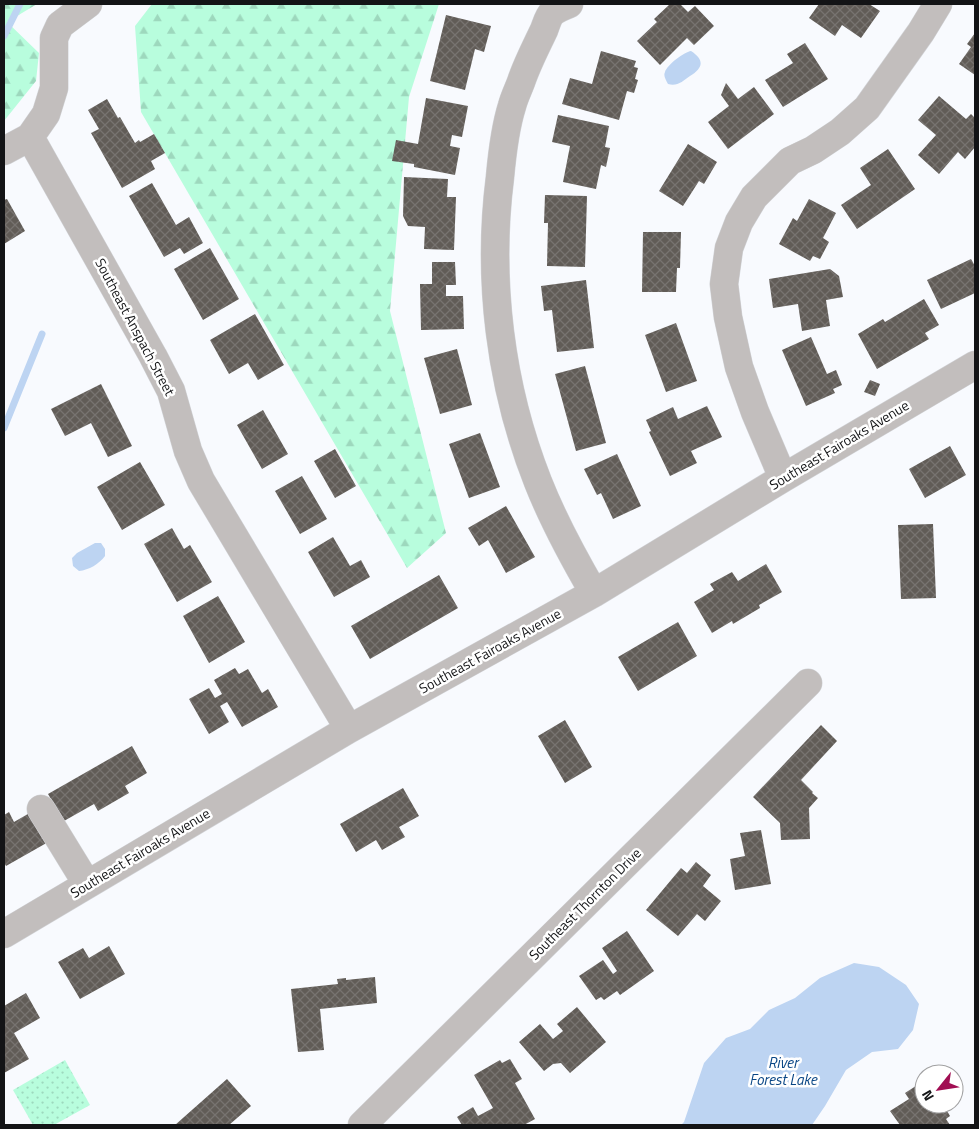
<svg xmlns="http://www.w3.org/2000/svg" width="979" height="1129" font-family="'Titillium Web',sans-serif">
	<defs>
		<pattern id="forest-firs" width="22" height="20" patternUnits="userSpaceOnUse" patternTransform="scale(1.25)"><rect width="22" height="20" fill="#b8fddd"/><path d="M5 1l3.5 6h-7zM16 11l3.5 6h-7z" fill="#9dd8bd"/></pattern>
		<pattern id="garden-dots" width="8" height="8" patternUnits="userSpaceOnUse" patternTransform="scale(1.25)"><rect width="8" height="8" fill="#b8fddd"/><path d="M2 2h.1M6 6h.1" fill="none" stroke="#9dd8bd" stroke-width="1.8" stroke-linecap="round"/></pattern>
		<pattern id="building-cross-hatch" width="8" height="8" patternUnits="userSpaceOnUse" patternTransform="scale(1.25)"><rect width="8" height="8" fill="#615c57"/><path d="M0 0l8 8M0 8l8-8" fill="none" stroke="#777370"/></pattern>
	</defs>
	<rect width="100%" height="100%" fill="#f8fafe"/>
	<path fill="url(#forest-firs)" d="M4 4H37L7 22 39 53 36 81 4 121Z
		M152 4H439L409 97 390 311 446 533 407 568 141 112 135 26Z"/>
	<path fill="url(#garden-dots)" d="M65 1060 90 1105 54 1125H33L13 1090Z"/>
	<path fill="#bdd4f2" d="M691 51C705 60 703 68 690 76 683 81 677 87 668 84 666 80 663 76 665 72 667 65 684 52 691 51Z
		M95 543H101L105 549V556C99 564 89 570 79 571L73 566 72 558 77 553Z
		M854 963 879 967 906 985 919 1004 913 1030 898 1049 872 1052 846 1070 825 1106 812 1125H681L684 1122 704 1063 726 1038 750 1029 769 1010 795 998 820 978Z"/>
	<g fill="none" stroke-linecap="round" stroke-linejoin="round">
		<path stroke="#bdd4f2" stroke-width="7" d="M4 36 20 4
			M4 428 42 334"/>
	</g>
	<path fill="url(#building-cross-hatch)" d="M670 4H680L688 12 695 6 714 26 694 45 687 38 660 65 637 41 657 22 654 19Z
		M819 4H869L880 11 861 38 842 25 835 36 809 18Z
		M446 15 491 26 484 52 475 49 465 90 430 81Z
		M975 33V75L959 64 971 47 967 44Z
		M805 43 828 79 783 107 765 80 793 63 787 54Z
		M601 51 636 61 634 67 638 68 635 79 638 80 634 93 627 91 619 120 562 104 570 78 592 84Z
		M726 83 738 99 754 87 774 114 728 149 708 122 729 106 721 95Z
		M939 96 966 119 971 114 975 118V147L965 159 958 152 939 174 918 155 936 135 918 120Z
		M426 98 468 106 462 137 452 135 450 146 460 148 455 175 414 167V164L392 161 396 140 418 144Z
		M107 99 118 118 120 117 135 143 139 140 140 142 154 134 165 153 151 161 155 169 122 188 91 133 99 129 88 110Z
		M558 115 609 126 605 147 610 148 606 167 601 165 596 189 563 182 570 146 552 142Z
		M688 144 717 162 704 184 699 181 683 206 659 191Z
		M888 149 915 189 857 229 841 205 871 185 860 168Z
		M404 177 448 179 447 197H456L454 250 424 249 425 227 408 226 403 216Z
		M152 183 176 225 189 217 203 243 184 254 180 248 164 257 129 196Z
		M545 195 587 196 585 267 547 266 548 223H544Z
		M7 199 25 231 4 244V200Z
		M809 199 836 213 823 238 829 242 820 259 813 256 810 261 779 244 793 218 797 221Z
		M643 232H681L680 268H677L676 292H642Z
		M210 248 239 299 203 320 174 269Z
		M971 259 975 266V293L941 309 927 280Z
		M432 262H455L456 285H446V296H463L464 329 421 330 420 284H432Z
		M830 269 839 276 843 297 826 300 830 326 802 331 798 304 773 308 769 279Z
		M586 280 594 348 557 352 552 310 544 311 541 286Z
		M924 299 939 325 925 333 929 339 877 369 858 334 883 319 885 322Z
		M255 314 284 365 258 380 248 363 229 374 210 340Z
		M676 323 697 381 666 392 645 335Z
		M811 337 827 374 836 370 842 385 833 389 835 393 806 406 782 350Z
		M457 349 472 405 440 414 424 358Z
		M585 366 606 443 576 451 555 374Z
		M870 380 880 384 875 396 864 392Z
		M101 384 132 446 108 457 91 423 65 436 51 409Z
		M707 406 722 437 691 451 697 463 670 476 649 432 651 431 646 420 673 407 678 419Z
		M263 410 288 454 262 469 237 425Z
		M480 433 500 487 469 498 449 444Z
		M950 446 966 475 925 498 909 469Z
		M335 449 356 486 335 498 314 461Z
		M617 454 641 506 613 519 601 493 597 495 584 469Z
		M140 462 165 505 122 530 97 487Z
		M302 476 327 519 300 534 275 491Z
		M506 506 535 557 506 573 488 540 479 546 468 528Z
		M933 524 936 598 901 599 898 525Z
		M172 528 184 549 190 545 212 582 177 602 144 544Z
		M333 537 350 566 361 560 370 577 334 597 308 552Z
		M766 564 782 592 759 605 760 608 733 624 732 621 712 633 694 602 714 590 710 584 732 572 738 581Z
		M439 575 458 608 370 659 351 626Z
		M218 596 245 642 209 663 183 616Z
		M678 622 697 656 638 691 618 657Z
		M235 668 239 674 248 669 262 693 268 689 278 707 242 727 227 702 220 706 229 722 209 734 189 699 209 688 215 698 222 694 214 680Z
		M565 720 592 767 565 783 538 736Z
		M821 725 837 741 801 780 813 792 812 793 818 798 809 808 810 839 781 840 780 823 753 797Z
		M132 746 147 773 125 786 129 793 98 811 94 804 64 821 48 794Z
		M403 788 419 816 399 827 405 837 382 850 376 840 356 852 340 824Z
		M33 811 50 841 6 866 4 863V815L9 812 14 822Z
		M761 830 771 884 735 890 730 859 745 856 740 833Z
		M696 862 711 875 703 886 721 901 705 921 697 914 678 936 646 910 681 868 687 873Z
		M627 931 654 971 620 995 617 991 604 1000 601 997 596 1000 579 976 603 960 613 974 617 971 602 948Z
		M109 946 125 974 80 999 58 962 83 948 89 958Z
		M375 977 377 1003 320 1009 324 1050 298 1052 291 989 338 984 337 979 346 978V980Z
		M26 993 40 1018 14 1033 29 1059 4 1073V1006Z
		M577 1007 606 1042 570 1073 561 1063 553 1064 544 1071 519 1042 540 1024 553 1039 563 1031 557 1024Z
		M510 1059 522 1079 515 1083 535 1119 524 1125H462L457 1117 473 1107 478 1116 493 1108 474 1075 500 1060 502 1063Z
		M227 1079 251 1106 229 1125H175Z
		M922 1082 924 1085V1104H943L950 1116 946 1119 950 1125H900L890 1111 909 1099 905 1093Z"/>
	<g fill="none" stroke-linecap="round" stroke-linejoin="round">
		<g stroke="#d3d5d9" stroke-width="29">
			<path id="minor" d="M569 4C564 6 556 9 552 13 548 17 546 25 544 30 536 47 527 64 521 82 518 90 514 98 512 106 505 128 502 155 500 177 487 279 500 386 538 482 553 520 573 557 594 593
				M30 137 153 356 171 391 188 451 201 481 349 729
				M4 151 30 137 46 114 54 88V38L60 25 88 4
				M783 478 755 412 739 367 728 317 724 284 729 248 739 222 754 197 790 161 813 150 840 132 867 108 921 32 938 4
				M41 809 87 884
				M4 934 349 729 594 593 783 478 975 365
				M362 1125 808 683"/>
		</g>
		<use href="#minor" stroke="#c2bebd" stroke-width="28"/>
	</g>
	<g text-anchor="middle" stroke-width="5" stroke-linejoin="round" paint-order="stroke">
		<g font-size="14" fill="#131416" stroke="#fff">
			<text transform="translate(135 327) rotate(62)" y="5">Southeast Anspach Street</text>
			<text transform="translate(839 445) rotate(-31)" y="5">Southeast Fairoaks Avenue</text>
			<text transform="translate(490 651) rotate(-29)" y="5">Southeast Fairoaks Avenue</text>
			<text transform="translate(140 853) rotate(-31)" y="5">Southeast Fairoaks Avenue</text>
			<text transform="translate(585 904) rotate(-45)" y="5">Southeast Thornton Drive</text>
		</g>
		<g font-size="15" font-style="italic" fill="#094685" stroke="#fff">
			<text x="783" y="1068">River<tspan x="783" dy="17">Forest Lake</tspan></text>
		</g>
	</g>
	<rect width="979" height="1129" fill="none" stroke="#131416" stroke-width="10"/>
	<g transform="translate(939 1089) rotate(240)"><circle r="24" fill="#ffffff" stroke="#a1a1a2"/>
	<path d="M0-4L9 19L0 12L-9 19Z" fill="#a10e53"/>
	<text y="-8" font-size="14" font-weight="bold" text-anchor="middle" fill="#131416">N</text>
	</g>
</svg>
